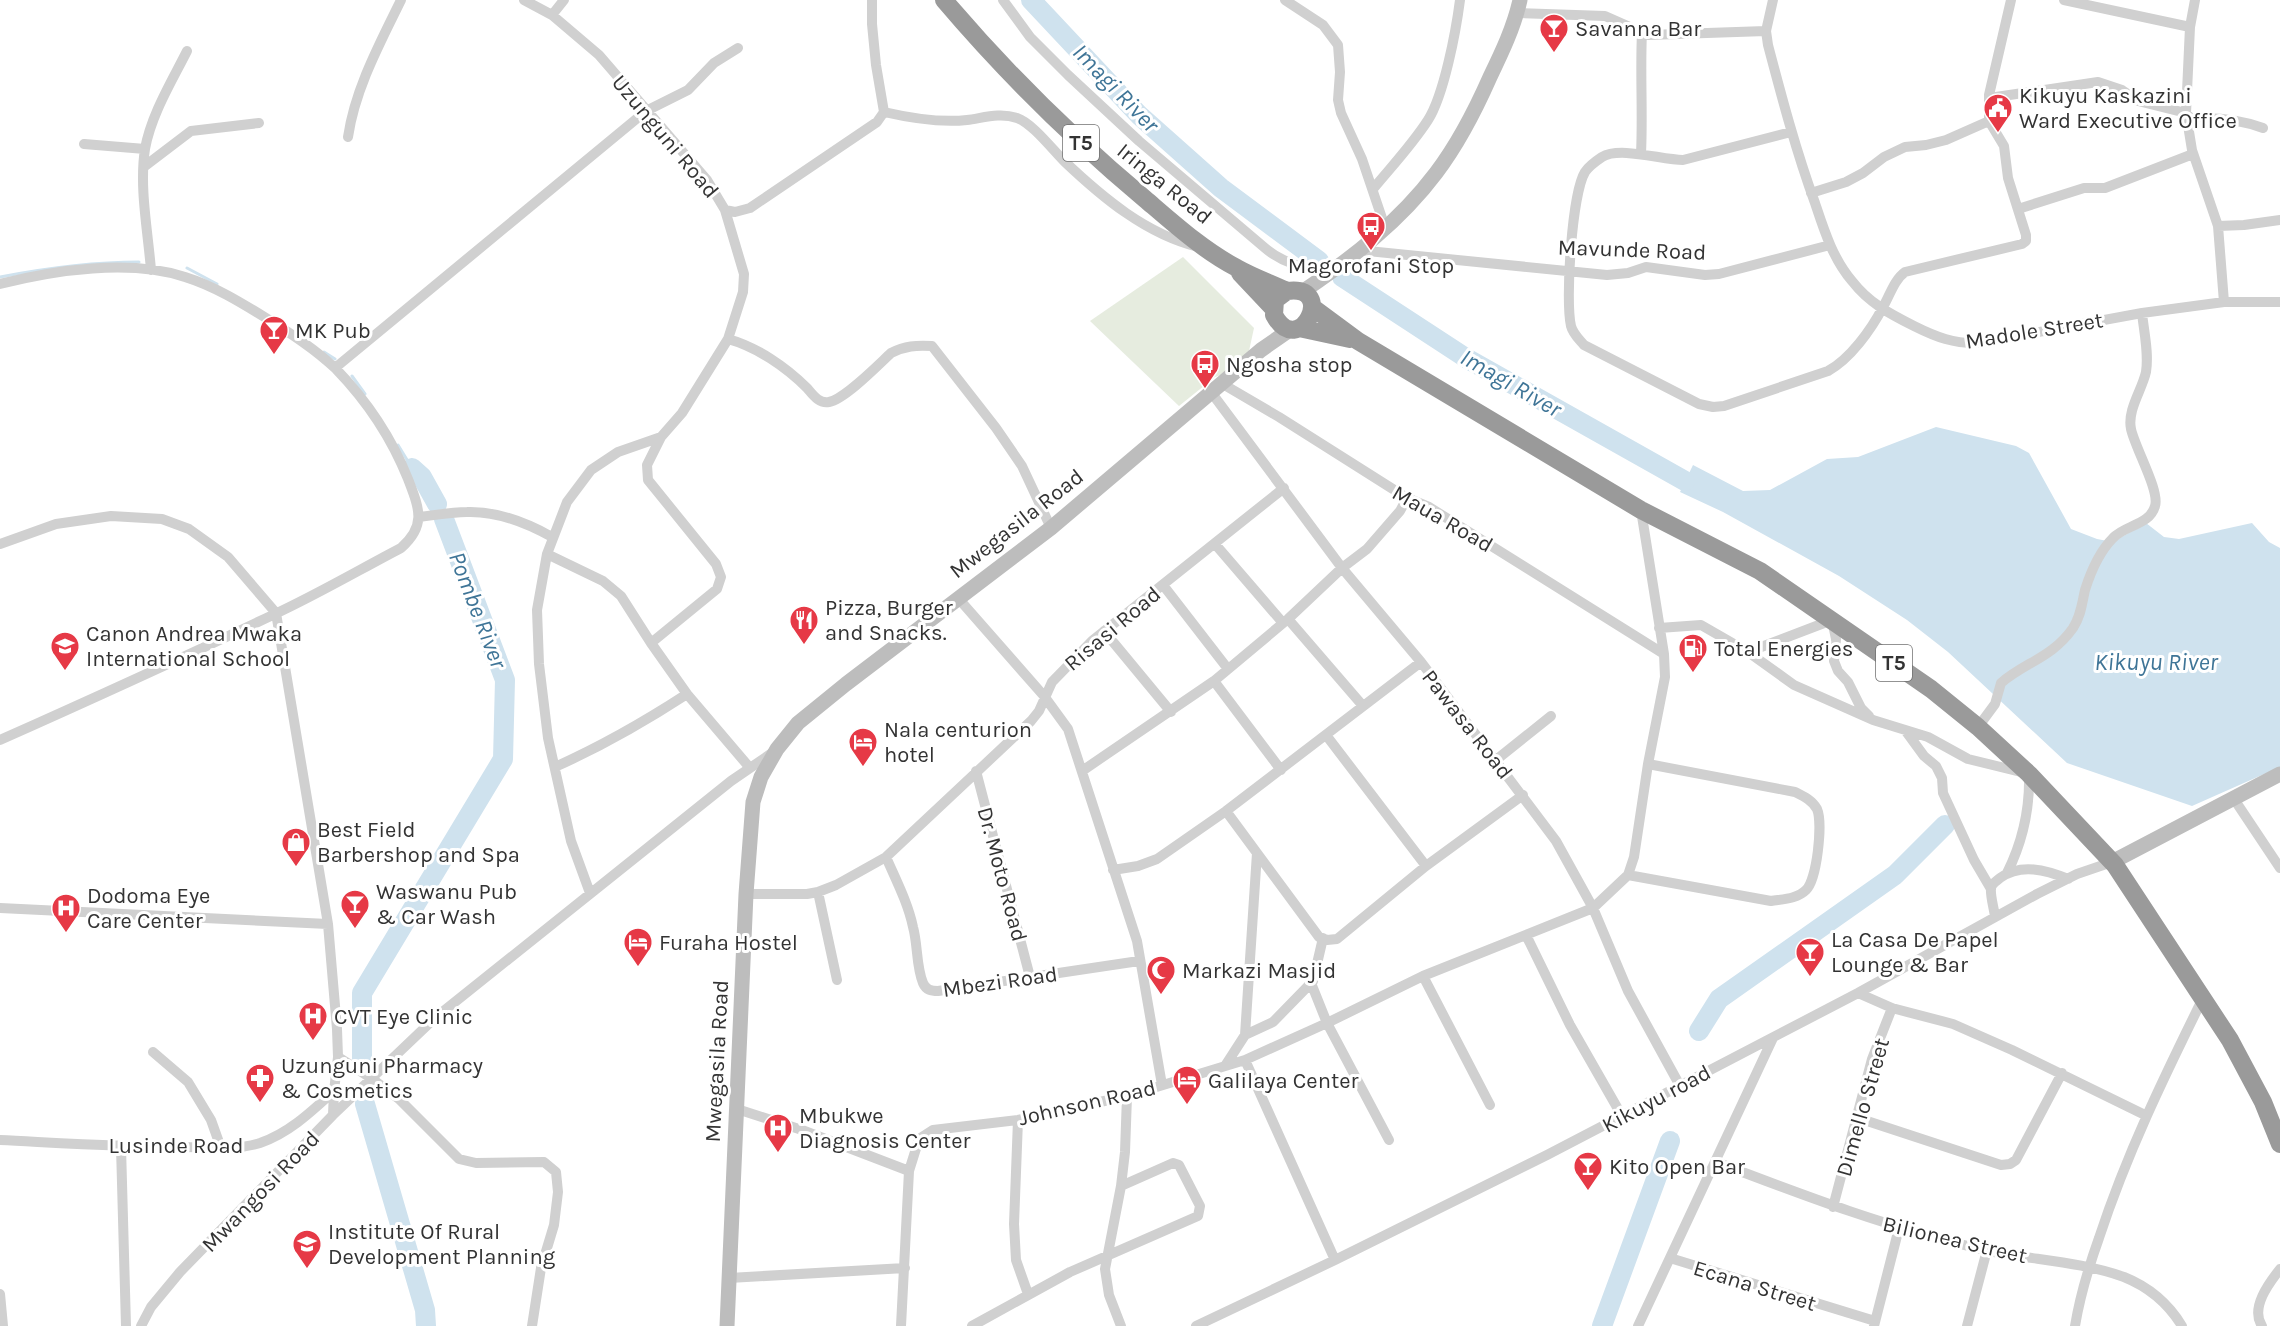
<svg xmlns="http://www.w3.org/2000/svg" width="2280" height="1326" font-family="Karla,sans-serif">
	<rect width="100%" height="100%" fill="#fff"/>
	<path fill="#e6ecdf" d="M1183 257 1254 328 1249 351 1224 374 1215 377 1179 406 1090 321Z"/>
	<path fill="#cfe2ee" d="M1936 427 2016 446 2029 453 2071 529 2097 539 2113 542 2146 523 2164 537 2179 539 2252 523 2269 542 2280 548V767L2192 806 2067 763 1948 652 1907 620 1839 576 1723 512 1680 492 1693 465 1743 491 1770 490 1827 459 1858 457Z"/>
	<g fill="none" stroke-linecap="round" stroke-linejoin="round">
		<path stroke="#cfe2ee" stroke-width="3" d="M187 268 217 284
			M0 277C47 268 92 262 139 262
			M324 352 335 359
			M352 376 365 394
			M398 445 412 468"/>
		<path stroke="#cfe2ee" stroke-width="20" d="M1031 0 1139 115 1221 188 1319 261
			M1342 277 1466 358 1685 481
			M412 468 422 477 437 504
			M1699 1031 1719 999 1895 875 1945 825
			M362 1060V993L503 759 505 680 444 519
			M365 1104 425 1310 426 1326
			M1602 1326 1670 1141"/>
		<path stroke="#d0d0d0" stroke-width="10" d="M524 0 552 15 599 55 707 180 725 210 744 274 743 292 728 339 682 413 661 437 618 452 591 470 567 502 547 554 537 610 539 664 544 705 548 738 571 841 590 893
			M1003 0 1030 37 1068 75 1139 141 1265 248C1285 265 1306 268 1331 273
			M1285 0 1323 25 1338 45 1340 72 1338 100 1341 113 1362 159 1385 227
			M1773 0 1766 31 1768 45C1782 98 1796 151 1815 203 1824 230 1833 259 1852 281 1869 303 1890 314 1914 326 1936 337 1954 344 1979 343L2142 313 2224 302H2280
			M2064 0 2190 27
			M2195 0 2190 27 2186 113 2192 150 2218 226 2224 302
			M1517 13 1605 16 1648 35 1766 31
			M552 15 564 0
			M1989 98 2098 82 2122 90 2138 101 2186 113 2191 119C2215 117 2240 120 2263 128
			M884 112C910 118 940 123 967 120 983 118 1000 112 1017 118 1032 123 1052 149 1064 161 1103 198 1146 234 1198 247
			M1791 132 1683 160C1662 160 1620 146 1602 157 1596 161 1589 166 1585 172 1572 193 1565 301 1571 326 1573 334 1579 339 1584 345L1699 404 1713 407 1724 406 1828 371C1850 359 1871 330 1883 307 1890 295 1894 280 1905 272L2022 244 2026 241V235L2008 178 2004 146 1989 121V95L2011 0
			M348 137C355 89 380 43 401 0
			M84 144 145 149
			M1641 154C1643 113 1640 73 1642 32
			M145 166 191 131 259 123
			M1373 189C1391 167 1412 145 1428 120 1444 95 1456 31 1460 0
			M1811 193 1846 182 1863 173 1884 157 1905 147 1926 145 1946 140 1989 121
			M2018 209 2084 188H2105L2193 154
			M725 210 735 212 750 208 877 122 884 112 876 65 872 24V0
			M2218 226 2244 225 2280 220
			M1358 250 1607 275 1628 273 1646 267 1705 275 1719 274 1830 245
			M151 270C148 232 139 187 145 149 151 115 172 81 187 51
			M0 284C55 270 130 259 185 277 214 286 240 302 266 318 290 333 315 349 336 369 366 400 392 439 408 479 419 508 427 525 401 548 359 570 318 594 275 614 184 657 92 699 0 740
			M728 339C757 347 786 367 807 388 813 395 819 404 829 402 845 399 878 365 891 353 905 346 916 345 932 346L996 428 1022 466 1051 528
			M335 368 646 111 688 90 714 63 738 48
			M1221 383 1279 417 1407 498 1429 507 1664 654
			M1211 392 1342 568 1421 662 1556 841 1593 908 1628 991 1679 1084
			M420 517C435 515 452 512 467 512 496 511 527 523 552 537
			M0 544 56 524 111 516 162 519 189 529 228 557 276 613 328 924 337 1029 338 1057 334 1091 333 1115 180 1272 151 1307 141 1326
			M1215 544 1283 623
			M547 554 603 581 621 596 651 643 687 694 750 768
			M1163 585 1228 669
			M958 598 1044 696 1068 729 1137 941 1162 1085
			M1288 619 1363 706
			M1659 628 1701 625 1748 652 1794 685 1873 720 1928 737 1968 759 2029 774C2030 810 2023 841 2007 873
			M1104 631 1171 712
			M651 643 717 589 721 577 716 564 648 480 647 465 661 437
			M1748 652 1832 620 1836 639 1834 661 1838 671 1848 682 1861 708 1869 716
			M1214 681 1281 770
			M1978 727 1995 704 2001 683C2025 662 2052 658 2073 628 2081 616 2082 603 2085 590 2091 571 2100 551 2113 538 2125 525 2150 525 2155 506 2160 491 2135 448 2131 429 2127 410 2142 390 2146 372 2149 353 2144 332 2142 313
			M1905 730 1924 756 1936 766 1942 778 1943 793 1974 860 1991 889
			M1326 735 1426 866
			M1496 760 1551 716
			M555 767C602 746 644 722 687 694
			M976 771 1030 977
			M1082 771 1214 681 1288 619 1342 568 1367 549 1400 511 1407 498
			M2234 799 2280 868
			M1226 811 1319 937 1327 940 1337 939 1426 866 1523 795
			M886 857C896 880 908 903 913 927 918 945 916 966 923 983 926 990 931 991 938 991L1139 961
			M1113 870 1138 866 1157 859 1226 811 1421 662
			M1628 875 1771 901C1783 899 1797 899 1806 890 1817 880 1823 823 1817 809 1812 800 1803 796 1795 792L1648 764
			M818 892 837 980
			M746 894H807L818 892 836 885 886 857 1031 721 1039 711 1052 682 1092 641 1284 488
			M0 908 328 924
			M1995 917C1994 908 1990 896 1991 888 1992 883 1997 881 2000 878 2021 863 2046 870 2068 879
			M1526 935 1570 1025 1622 1116
			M1423 976 1490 1105
			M1311 983 1327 1023 1389 1140
			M1858 993 1892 1008 1953 1024 2012 1050 2145 1115
			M1245 1035 1257 853
			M153 1052 188 1082 211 1120 221 1148
			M338 1057 371 1078 399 1099 459 1159 476 1163 544 1162 556 1172 558 1192 554 1225 541 1268 532 1326
			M1245 1060 1335 1260
			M1225 1066 1245 1035 1273 1022 1313 981 1323 938
			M737 1109 802 1130 909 1171
			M333 1115 435 1018 731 781 772 753
			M1858 1118 2001 1165 2010 1164 2016 1160 2062 1073
			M1018 1120 1014 1224 1016 1260 1028 1294
			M0 1140C61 1143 121 1147 182 1147 208 1147 235 1151 260 1143 289 1133 311 1112 334 1091
			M121 1147 126 1326
			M1716 1162C1805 1196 1892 1229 1985 1250 2031 1260 2079 1261 2124 1277 2149 1287 2168 1303 2182 1326
			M1833 1207 1872 1059 1892 1008
			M1670 1258 1875 1321
			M729 1278 905 1268
			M0 1294 3 1326
			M901 1326 909 1171 919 1139 933 1130 1018 1120 1127 1096 1245 1060 1327 1023 1423 976 1593 908 1628 875 1634 857 1648 764 1665 677 1664 654 1641 510
			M972 1326 1070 1272 1198 1216 1200 1206 1179 1165 1173 1163 1121 1186
			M1121 1326 1109 1295 1105 1269 1121 1186 1125 1152 1127 1096
			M1196 1326 1335 1260 1547 1155 1858 993 2037 894 2077 874 2112 862
			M1638 1326 1773 1038
			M1874 1326 1899 1228
			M1967 1326 1987 1250
			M2075 1326C2080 1296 2089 1266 2099 1238 2127 1153 2164 1077 2203 998
			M2262 1326C2250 1308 2269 1283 2280 1269"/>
		<path stroke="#bdbdbd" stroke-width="15" d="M1302 292C1351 259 1400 221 1436 173 1458 144 1475 111 1490 77 1502 52 1514 27 1520 0
			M2112 862 2280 774
			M727 1326 746 894 753 802 761 777 777 749 798 723 846 684 1051 528 1261 350 1291 329"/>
		<path stroke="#9a9a9a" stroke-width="18" d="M944 0C1006 73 1072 138 1145 199 1173 223 1204 251 1237 268 1253 277 1270 283 1287 291 1338 284 1299 361 1274 315L1275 300 1287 291
			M1240 273 1273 308
			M1312 307 1358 341 1641 510 1760 571 1931 689 1978 727 2029 774 2115 865 2230 1040 2263 1102 2280 1144
			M1299 328 1350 339"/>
	</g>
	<defs>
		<g id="bar-pin" transform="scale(1.5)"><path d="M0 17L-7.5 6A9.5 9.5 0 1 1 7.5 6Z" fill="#e63946" stroke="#fff"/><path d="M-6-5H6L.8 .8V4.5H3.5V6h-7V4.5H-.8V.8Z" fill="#fff"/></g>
		<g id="civic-pin" transform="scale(1.5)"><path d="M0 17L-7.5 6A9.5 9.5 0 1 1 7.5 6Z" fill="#e63946" stroke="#fff"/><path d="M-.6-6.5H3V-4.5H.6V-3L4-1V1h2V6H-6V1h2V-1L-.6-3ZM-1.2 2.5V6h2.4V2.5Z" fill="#fff"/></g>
		<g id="bus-pin" transform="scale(1.5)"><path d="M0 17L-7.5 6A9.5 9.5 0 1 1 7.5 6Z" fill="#e63946" stroke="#fff"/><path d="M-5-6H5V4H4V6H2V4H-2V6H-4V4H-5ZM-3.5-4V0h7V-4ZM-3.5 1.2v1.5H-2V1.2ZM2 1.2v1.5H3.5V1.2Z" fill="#fff"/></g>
		<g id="restaurant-pin" transform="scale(1.5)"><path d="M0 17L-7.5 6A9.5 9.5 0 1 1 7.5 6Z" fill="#e63946" stroke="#fff"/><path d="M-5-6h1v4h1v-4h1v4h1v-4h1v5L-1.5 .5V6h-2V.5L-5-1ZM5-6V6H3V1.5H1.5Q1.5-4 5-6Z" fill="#fff"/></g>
		<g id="school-pin" transform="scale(1.5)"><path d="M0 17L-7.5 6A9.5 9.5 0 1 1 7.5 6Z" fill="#e63946" stroke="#fff"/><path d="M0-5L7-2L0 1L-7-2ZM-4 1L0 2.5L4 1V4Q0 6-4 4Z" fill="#fff"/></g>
		<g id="fuel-pin" transform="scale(1.5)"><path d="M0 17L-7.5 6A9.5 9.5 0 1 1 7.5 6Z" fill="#e63946" stroke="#fff"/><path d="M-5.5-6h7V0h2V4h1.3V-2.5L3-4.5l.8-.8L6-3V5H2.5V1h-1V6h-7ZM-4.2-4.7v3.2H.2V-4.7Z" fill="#fff"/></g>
		<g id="hotel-pin" transform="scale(1.5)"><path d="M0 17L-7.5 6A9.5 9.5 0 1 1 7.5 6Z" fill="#e63946" stroke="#fff"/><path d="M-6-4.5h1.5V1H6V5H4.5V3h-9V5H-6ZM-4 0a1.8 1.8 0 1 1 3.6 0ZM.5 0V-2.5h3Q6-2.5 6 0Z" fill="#fff"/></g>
		<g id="shop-pin" transform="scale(1.5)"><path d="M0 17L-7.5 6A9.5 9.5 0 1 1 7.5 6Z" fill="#e63946" stroke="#fff"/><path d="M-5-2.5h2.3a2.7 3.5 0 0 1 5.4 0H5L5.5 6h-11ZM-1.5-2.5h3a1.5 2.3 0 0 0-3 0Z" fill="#fff"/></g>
		<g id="hospital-pin" transform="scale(1.5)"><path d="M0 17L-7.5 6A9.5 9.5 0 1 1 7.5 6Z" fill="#e63946" stroke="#fff"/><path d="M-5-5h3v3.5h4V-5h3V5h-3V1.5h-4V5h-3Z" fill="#fff"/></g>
		<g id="mosque-pin" transform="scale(1.5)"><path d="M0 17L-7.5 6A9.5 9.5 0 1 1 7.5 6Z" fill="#e63946" stroke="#fff"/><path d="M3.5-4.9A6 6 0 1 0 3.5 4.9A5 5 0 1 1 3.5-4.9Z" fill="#fff"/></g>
		<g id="pharmacy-pin" transform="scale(1.5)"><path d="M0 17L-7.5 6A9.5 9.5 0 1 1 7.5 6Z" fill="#e63946" stroke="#fff"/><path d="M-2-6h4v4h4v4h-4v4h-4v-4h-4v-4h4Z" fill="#fff"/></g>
		<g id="university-pin" transform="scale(1.5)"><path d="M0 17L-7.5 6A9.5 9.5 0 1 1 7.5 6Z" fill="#e63946" stroke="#fff"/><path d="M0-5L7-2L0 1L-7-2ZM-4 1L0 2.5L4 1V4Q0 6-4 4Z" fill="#fff"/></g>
	</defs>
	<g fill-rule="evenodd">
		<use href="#bar-pin" x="1554" y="28"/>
		<use href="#civic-pin" x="1998" y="108"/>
		<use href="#bus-pin" x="1371" y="226"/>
		<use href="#bar-pin" x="274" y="330"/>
		<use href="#bus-pin" x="1205" y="364"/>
		<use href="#restaurant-pin" x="804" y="620"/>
		<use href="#school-pin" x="65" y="646"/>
		<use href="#fuel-pin" x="1693" y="648"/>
		<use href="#hotel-pin" x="863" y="742"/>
		<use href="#shop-pin" x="296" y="842"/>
		<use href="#bar-pin" x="355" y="904"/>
		<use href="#hospital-pin" x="66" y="908"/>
		<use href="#hotel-pin" x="638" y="942"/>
		<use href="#bar-pin" x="1810" y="952"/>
		<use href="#mosque-pin" x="1161" y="970"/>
		<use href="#hospital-pin" x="313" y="1016"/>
		<use href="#pharmacy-pin" x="260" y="1078"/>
		<use href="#hotel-pin" x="1187" y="1080"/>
		<use href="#hospital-pin" x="778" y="1128"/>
		<use href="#bar-pin" x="1588" y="1166"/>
		<use href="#university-pin" x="307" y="1244"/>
	</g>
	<g text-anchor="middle" stroke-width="6" stroke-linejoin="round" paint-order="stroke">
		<g fill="#fff" stroke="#707070" stroke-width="1.5">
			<rect x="1063" y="125" width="36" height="36" rx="4.5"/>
			<rect x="1876" y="645" width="36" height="36" rx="4.5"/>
		</g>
		<g font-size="21" font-weight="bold" fill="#333">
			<text x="1081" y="150">T5</text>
			<text x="1894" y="670">T5</text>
		</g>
		<g font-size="22" fill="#333" stroke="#fff" text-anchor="start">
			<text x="1575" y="36">Savanna Bar</text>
			<text x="2019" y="103">Kikuyu Kaskazini<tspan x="2019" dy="25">Ward Executive Office</tspan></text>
			<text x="1371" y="273" text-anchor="middle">Magorofani Stop</text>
			<text x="295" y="338">MK Pub</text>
			<text x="1226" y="372">Ngosha stop</text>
			<text x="825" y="615">Pizza, Burger<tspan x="825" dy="25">and Snacks.</tspan></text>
			<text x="86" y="641">Canon Andrea Mwaka<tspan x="86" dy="25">International School</tspan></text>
			<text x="1714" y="656">Total Energies</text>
			<text x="884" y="737">Nala centurion<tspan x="884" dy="25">hotel</tspan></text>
			<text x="317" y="837">Best Field<tspan x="317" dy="25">Barbershop and Spa</tspan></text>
			<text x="376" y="899">Waswanu Pub<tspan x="376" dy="25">&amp; Car Wash</tspan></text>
			<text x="87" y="903">Dodoma Eye<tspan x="87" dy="25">Care Center</tspan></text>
			<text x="1831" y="947">La Casa De Papel<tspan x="1831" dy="25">Lounge &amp; Bar</tspan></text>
			<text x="659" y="950">Furaha Hostel</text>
			<text x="1182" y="978">Markazi Masjid</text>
			<text x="334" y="1024">CVT Eye Clinic</text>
			<text x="281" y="1073">Uzunguni Pharmacy<tspan x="281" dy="25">&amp; Cosmetics</tspan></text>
			<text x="1208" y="1088">Galilaya Center</text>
			<text x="799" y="1123">Mbukwe<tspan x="799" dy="25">Diagnosis Center</tspan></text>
			<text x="1609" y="1174">Kito Open Bar</text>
			<text x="328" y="1239">Institute Of Rural<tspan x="328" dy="25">Development Planning</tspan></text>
		</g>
		<g font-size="22" fill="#333" stroke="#fff">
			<text transform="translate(666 136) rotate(50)" y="8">Uzunguni Road</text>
			<text transform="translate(1165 183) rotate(39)" y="8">Iringa Road</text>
			<text transform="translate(1632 249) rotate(2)" y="8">Mavunde Road</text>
			<text transform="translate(2034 330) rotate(-9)" y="8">Madole Street</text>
			<text transform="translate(1443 518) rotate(30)" y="8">Maua Road</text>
			<text transform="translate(1016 523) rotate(-38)" y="8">Mwegasila Road</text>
			<text transform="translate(1112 628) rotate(-40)" y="8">Risasi Road</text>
			<text transform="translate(1468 724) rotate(52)" y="8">Pawasa Road</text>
			<text transform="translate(1003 874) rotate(75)" y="8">Dr. Moto Road</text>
			<text transform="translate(1000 981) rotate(-8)" y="8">Mbezi Road</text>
			<text transform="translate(716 1061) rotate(-87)" y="8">Mwegasila Road</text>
			<text transform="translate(1656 1098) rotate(-28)" y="8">Kikuyu road</text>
			<text transform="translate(1087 1102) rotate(-13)" y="8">Johnson Road</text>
			<text transform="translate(1862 1107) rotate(-74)" y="8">Dimello Street</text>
			<text x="176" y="1153">Lusinde Road</text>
			<text transform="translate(260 1191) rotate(-46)" y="8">Mwangosi Road</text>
			<text transform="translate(1955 1239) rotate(13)" y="8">Bilionea Street</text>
			<text transform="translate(1755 1285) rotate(17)" y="8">Ecana Street</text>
		</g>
		<g font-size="24" font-style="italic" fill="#3f7597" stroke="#fff">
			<text transform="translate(1116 88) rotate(46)" y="8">Imagi River</text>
			<text transform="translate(1511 383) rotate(30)" y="8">Imagi River</text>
			<text transform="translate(478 610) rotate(69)" y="8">Pombe River</text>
			<text x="2156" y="670">Kikuyu River</text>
		</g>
	</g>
</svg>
